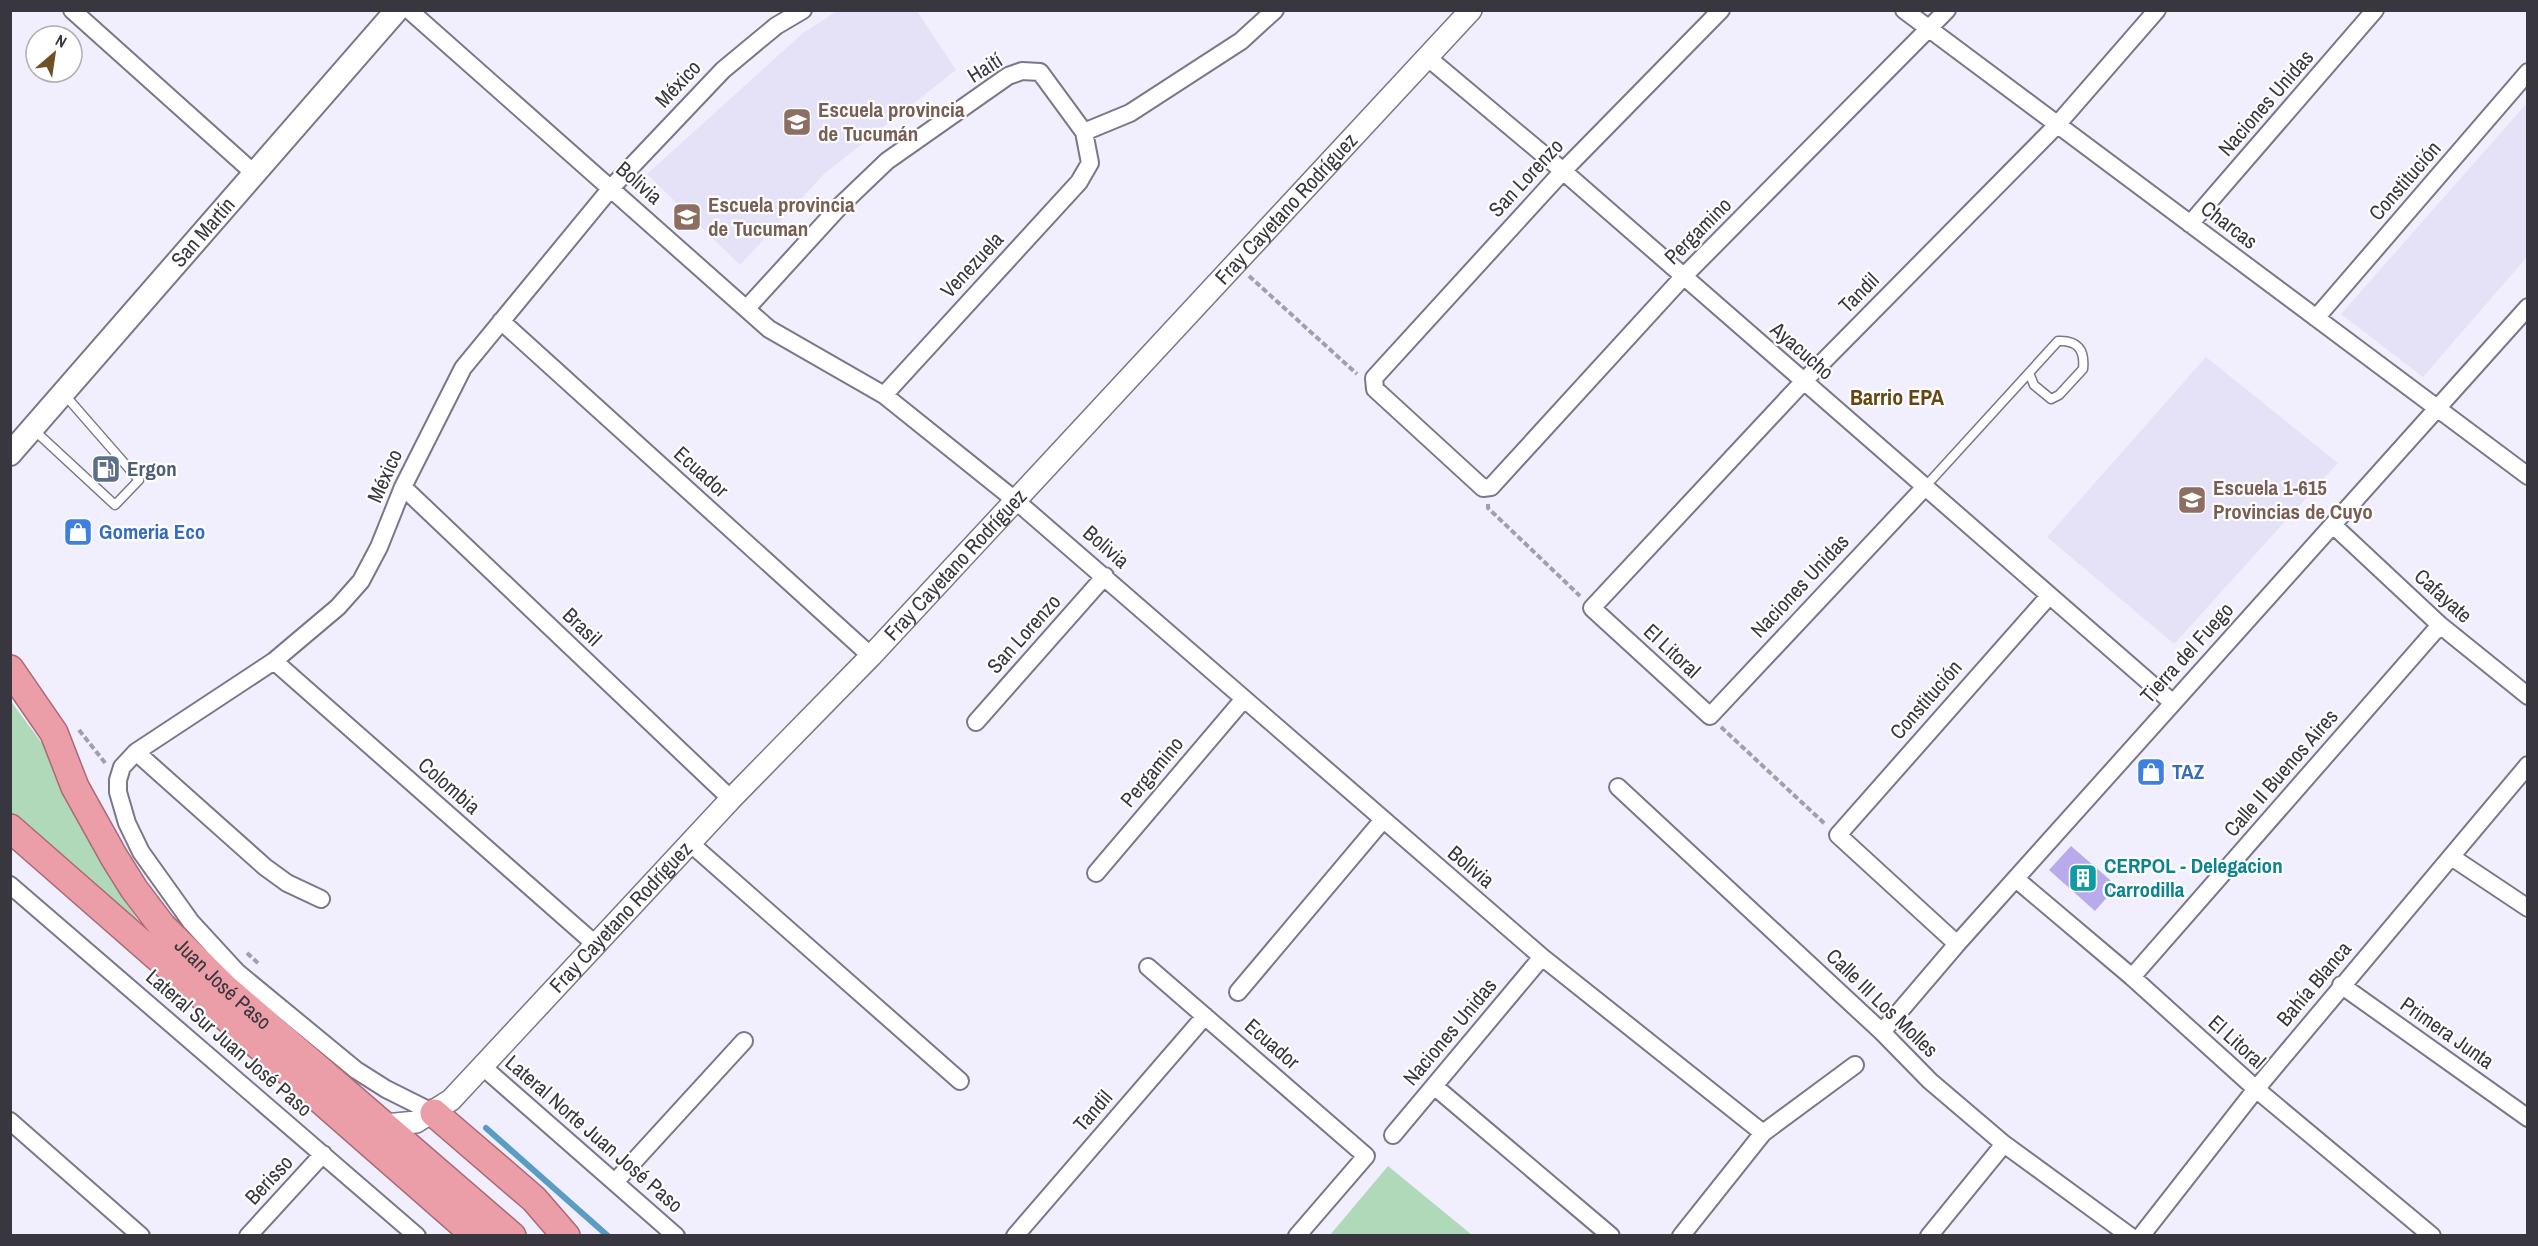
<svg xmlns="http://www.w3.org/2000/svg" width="2538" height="1246" font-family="'Archivo Narrow',sans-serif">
	<rect width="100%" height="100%" fill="#f1effe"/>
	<path fill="#e5e2f7" d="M837 11H917L956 70 824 174 740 265 647 174 803 33Z
		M2527 103V257L2423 377 2341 314Z
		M2206 357 2338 463 2174 644 2047 537Z"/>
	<path fill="#b0d9b9" d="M10 700 44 746 113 883 145 931 11 821Z
		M1388 1166 1472 1235H1330Z"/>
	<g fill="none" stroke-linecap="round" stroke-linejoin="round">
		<path stroke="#599cc4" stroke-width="6" d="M486 1128 608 1236"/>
	</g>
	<path fill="#b9abeb" d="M2071 846 2117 886 2095 911 2049 870Z"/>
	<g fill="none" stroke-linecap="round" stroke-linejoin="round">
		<g stroke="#7a7788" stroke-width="11">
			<path id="service" d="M34 430 115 505 139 480 64 394
				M1924 488 2058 341C2078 340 2085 350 2083 369L2059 395 2051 399 2034 385 2029 373"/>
		</g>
		<g stroke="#7a7788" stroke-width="20">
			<path id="minor" d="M72 10 255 174
				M409 10 769 329 884 395 1015 500 1542 957 1763 1133
				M1721 10 1563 171 1374 378 1375 389 1483 488 1491 487 1684 276 1947 10
				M1904 10 2528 476
				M1427 57 1563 171 2173 703
				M1084 132 1130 113 1241 41 1275 10
				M2190 224 2375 10
				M747 308 841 205 887 161 1008 76 1022 71 1040 72 1084 132 1090 163 1079 182 884 395
				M2316 318 2528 72
				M501 321 871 656
				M403 487 731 799
				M1924 488 1710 716 1592 608 1803 382 2056 126 2157 10
				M2333 525 2440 625 2528 696
				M274 661 595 944
				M976 722 1105 576
				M136 752 122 767 118 780V792L127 823 141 852 191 922 237 972 356 1070 386 1089 434 1113
				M1618 787 1882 1032 1930 1081 2004 1144 2130 1236
				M690 843 960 1081
				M2453 858 2528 908
				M1096 873 1243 700
				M2016 879 2132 977 2256 1089 2432 1236
				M10 885 417 1236
				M321 899 287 883 265 867 136 752 274 661 338 607 361 581 379 547 403 487 463 368 611 188 723 70 776 26 803 10
				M1957 944 1838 835 2049 596
				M1148 967 1366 1156 1297 1236
				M2132 977 2440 625
				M2341 985 2528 1118
				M1238 992 1382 821
				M1882 1032 1957 944 2528 307
				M483 1067 676 1236
				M1434 1086 1611 1236
				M10 1121 141 1236
				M1393 1135 1542 957
				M615 1182 744 1041
				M248 1236 323 1154
				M1015 1236 1205 1016
				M1681 1236 1763 1133 1855 1065
				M1929 1236 2004 1144
				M2141 1236 2256 1089 2528 765"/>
		</g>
		<g stroke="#7a7788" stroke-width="24">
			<g id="tertiary">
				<path id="s1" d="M385 1125 416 1122 451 1100 731 799 871 656 1471 10"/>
			</g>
		</g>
		<g stroke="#7a7788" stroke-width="26">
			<g id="secondary">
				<path id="s2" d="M10 454 397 10"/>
			</g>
		</g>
		<g stroke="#a96975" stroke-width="30">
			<g id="trunk">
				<path id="s3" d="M10 669 54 733 75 787 114 857 134 889 162 926 226 989 512 1236"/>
				<path d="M10 828 476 1236"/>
				<path d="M434 1113 534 1199 566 1236"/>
			</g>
		</g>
		<path stroke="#a19fab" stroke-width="4" stroke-dasharray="6 3" stroke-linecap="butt" d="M1249 276 1357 374
			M1488 504V508L1580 596
			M1721 727 1825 824
			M79 730 106 764
			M247 953 259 964"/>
		<use href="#service" stroke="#fff" stroke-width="8"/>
		<use href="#minor" stroke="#fff" stroke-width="16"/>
		<use href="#tertiary" stroke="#fff" stroke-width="21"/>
		<use href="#secondary" stroke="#fff" stroke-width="22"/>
		<use href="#trunk" stroke="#eb9ea8" stroke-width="27"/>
	</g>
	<defs>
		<g id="school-square" transform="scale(1.5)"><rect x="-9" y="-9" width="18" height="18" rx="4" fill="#8d6e63" stroke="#fff"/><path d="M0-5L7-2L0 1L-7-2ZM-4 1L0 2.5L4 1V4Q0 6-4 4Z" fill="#fff"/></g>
		<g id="fuel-square" transform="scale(1.5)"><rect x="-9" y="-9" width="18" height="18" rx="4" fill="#5c6f8a" stroke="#fff"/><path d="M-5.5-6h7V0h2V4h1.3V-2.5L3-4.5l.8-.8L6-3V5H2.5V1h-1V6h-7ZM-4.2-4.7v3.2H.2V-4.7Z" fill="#fff"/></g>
		<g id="shop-square" transform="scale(1.5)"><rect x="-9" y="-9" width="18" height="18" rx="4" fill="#3f7fe0" stroke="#fff"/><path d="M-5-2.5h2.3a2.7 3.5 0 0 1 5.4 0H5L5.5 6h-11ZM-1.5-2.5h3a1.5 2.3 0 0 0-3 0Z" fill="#fff"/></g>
		<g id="building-square" transform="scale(1.5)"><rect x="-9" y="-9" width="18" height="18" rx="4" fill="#0f9aa8" stroke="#fff"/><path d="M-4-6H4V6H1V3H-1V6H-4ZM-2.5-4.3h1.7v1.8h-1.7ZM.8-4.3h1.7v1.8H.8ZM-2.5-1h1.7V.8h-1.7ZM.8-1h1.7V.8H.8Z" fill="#fff"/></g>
	</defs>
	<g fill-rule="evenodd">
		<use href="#school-square" x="797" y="122"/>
		<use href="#school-square" x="687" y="217"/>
		<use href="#fuel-square" x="106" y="469"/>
		<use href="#school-square" x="2192" y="500"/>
		<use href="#shop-square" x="78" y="532"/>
		<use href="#shop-square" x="2151" y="772"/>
		<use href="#building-square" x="2083" y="878"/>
	</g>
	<g text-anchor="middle" stroke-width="4.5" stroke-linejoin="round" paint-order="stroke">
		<g font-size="21" fill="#38363e" stroke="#fff">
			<text transform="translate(985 68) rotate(-32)" y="7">Haití</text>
			<text transform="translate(678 84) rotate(-47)" y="7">México</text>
			<text transform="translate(2266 103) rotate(-49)" y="7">Naciones Unidas</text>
			<text transform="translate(1526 178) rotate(-47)" y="7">San Lorenzo</text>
			<text transform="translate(2405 181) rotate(-49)" y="7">Constitución</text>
			<text transform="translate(639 183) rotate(41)" y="7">Bolivia</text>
			<text dy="7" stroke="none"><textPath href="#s1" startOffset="1294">Fray Cayetano Rodríguez</textPath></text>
			<text transform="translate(2229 225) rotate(37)" y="7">Charcas</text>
			<text transform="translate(1698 231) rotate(-45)" y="7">Pergamino</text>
			<text dy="7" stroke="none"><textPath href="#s2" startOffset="294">San Martín</textPath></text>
			<text transform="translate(972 265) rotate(-47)" y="7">Venezuela</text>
			<text transform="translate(1859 293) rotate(-45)" y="7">Tandil</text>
			<text transform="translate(1802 351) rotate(41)" y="7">Ayacucho</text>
			<text transform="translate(701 472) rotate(42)" y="7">Ecuador</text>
			<text transform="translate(385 476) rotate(-66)" y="7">México</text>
			<text transform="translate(1106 547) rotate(41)" y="7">Bolivia</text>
			<text dy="7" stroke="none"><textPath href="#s1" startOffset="808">Fray Cayetano Rodríguez</textPath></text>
			<text transform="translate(1800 586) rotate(-47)" y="7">Naciones Unidas</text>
			<text transform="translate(2443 596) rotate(42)" y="7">Cafayate</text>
			<text transform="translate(582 627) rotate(44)" y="7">Brasil</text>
			<text transform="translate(1024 634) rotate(-48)" y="7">San Lorenzo</text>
			<text transform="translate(1672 651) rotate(43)" y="7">El Litoral</text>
			<text transform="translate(2187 653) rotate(-48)" y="7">Tierra del Fuego</text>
			<text transform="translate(1926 700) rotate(-49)" y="7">Constitución</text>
			<text transform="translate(1152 772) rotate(-50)" y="7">Pergamino</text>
			<text transform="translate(2281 773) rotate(-49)" y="7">Calle II Buenos Aires</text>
			<text transform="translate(449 786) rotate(41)" y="7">Colombia</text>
			<text transform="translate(1471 867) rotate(40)" y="7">Bolivia</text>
			<text dy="7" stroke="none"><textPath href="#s1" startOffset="322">Fray Cayetano Rodríguez</textPath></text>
			<text dy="7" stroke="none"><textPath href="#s3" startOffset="384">Juan José Paso</textPath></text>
			<text transform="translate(2314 984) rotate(-50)" y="7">Bahía Blanca</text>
			<text transform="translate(1882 1003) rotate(44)" y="7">Calle III Los Molles</text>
			<text transform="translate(1450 1032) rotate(-50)" y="7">Naciones Unidas</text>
			<text transform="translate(2447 1033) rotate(35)" y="7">Primera Junta</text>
			<text transform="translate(2237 1042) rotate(42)" y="7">El Litoral</text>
			<text transform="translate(229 1043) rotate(41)" y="7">Lateral Sur Juan José Paso</text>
			<text transform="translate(1272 1044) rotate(41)" y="7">Ecuador</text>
			<text transform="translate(1093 1111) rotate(-49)" y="7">Tandil</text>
			<text transform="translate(594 1134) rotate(41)" y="7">Lateral Norte Juan José Paso</text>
			<text transform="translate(269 1180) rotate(-47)" y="7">Berisso</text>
		</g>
		<g font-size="21" font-weight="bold" fill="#785e54" stroke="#fff" text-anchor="start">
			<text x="818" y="117">Escuela provincia<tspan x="818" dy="24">de Tucumán</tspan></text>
			<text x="708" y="212">Escuela provincia<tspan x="708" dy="24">de Tucuman</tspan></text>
			<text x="2213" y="495">Escuela 1-615<tspan x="2213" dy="24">Provincias de Cuyo</tspan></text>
		</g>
		<g font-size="21" font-weight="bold" fill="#4e5e75" stroke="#fff" text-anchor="start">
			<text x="127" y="476">Ergon</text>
		</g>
		<g font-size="21" font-weight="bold" fill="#366cbe" stroke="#fff" text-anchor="start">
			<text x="99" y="539">Gomeria Eco</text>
			<text x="2172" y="779">TAZ</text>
		</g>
		<g font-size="21" font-weight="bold" fill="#0d838f" stroke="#fff" text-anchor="start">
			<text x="2104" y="873">CERPOL - Delegacion<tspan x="2104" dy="24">Carrodilla</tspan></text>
		</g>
		<g font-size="22" font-weight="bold" fill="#664510" stroke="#fff">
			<text x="1897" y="405">Barrio EPA</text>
		</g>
	</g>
	<rect width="2538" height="1246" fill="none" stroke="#38363e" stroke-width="24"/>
	<g transform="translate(54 54) rotate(29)"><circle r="28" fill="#ffffff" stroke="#afafb2" stroke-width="1.5"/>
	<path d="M0-4.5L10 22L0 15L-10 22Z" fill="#6e5024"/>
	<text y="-9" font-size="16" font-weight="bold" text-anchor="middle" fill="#38363e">N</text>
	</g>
</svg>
